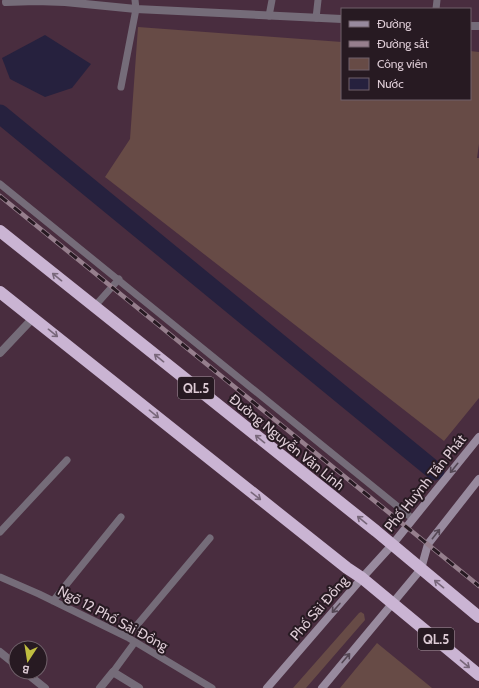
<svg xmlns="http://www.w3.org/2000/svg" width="479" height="688" font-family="Cabin,sans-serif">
	<rect width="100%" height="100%" fill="#492d3f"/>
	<path fill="#674b46" d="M138 27 342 42V99H470V51L479 52V144L477 158H479V398L444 441 105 177 130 139Z
		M361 612 364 614 365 620 306 688H293L359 613Z
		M377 643 432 688H340Z"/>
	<path fill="#26213e" d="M45 35 91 64 72 88 45 97 10 79 2 58Z"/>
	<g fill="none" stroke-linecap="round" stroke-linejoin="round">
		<path stroke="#26213e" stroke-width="19" d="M0 114 435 471"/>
		<path stroke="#756c79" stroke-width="7" d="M436 9 437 0
			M269 16 272 0
			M316 18 318 0
			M121 87 136 9 135 0
			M0 184 413 519
			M94 307 119 279
			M0 532 67 460
			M0 577 39 594 127 637 212 688
			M53 601 121 517
			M127 637 210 538
			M113 672 135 642"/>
		<path stroke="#756c79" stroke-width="8" d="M6 2 36 1 65 2 136 9 342 19
			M470 26H479
			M0 353 33 318
			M0 652 16 665
			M25 672 45 688
			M100 688 113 672 139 688"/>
		<path stroke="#988a9e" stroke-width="8" d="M267 688 362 578 392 545 479 437
			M322 688 421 569 428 544 479 479"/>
		<path stroke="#cab4d3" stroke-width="12" d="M0 231 376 531 479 617
			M0 292 347 568 362 578 479 675"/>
		<g stroke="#967f8d" stroke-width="4.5">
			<path id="rail" d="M0 196 479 586"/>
		</g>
		<use href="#rail" stroke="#271a22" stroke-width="3" stroke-dasharray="9" stroke-linecap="butt"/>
	</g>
	<defs><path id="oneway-shaft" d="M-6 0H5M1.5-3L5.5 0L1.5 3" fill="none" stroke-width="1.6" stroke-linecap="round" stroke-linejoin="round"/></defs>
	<g stroke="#78677a">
		<use href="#oneway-shaft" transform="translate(57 277) rotate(-141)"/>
		<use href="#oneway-shaft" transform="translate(53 333) rotate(39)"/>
		<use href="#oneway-shaft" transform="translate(159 358) rotate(-141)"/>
		<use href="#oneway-shaft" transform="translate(154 414) rotate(39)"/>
		<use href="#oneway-shaft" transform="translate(260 439) rotate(-141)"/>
		<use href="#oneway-shaft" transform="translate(256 496) rotate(38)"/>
		<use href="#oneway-shaft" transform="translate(362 520) rotate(-141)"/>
		<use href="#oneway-shaft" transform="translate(439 584) rotate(-141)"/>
		<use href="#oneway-shaft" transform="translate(465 664) rotate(40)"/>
	</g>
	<g stroke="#544754">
		<use href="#oneway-shaft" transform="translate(454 468) rotate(129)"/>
		<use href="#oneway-shaft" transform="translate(436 534) rotate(-52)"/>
		<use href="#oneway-shaft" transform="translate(336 608) rotate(131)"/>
		<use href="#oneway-shaft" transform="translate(346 658) rotate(-50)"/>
	</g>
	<g text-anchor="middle" stroke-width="4" stroke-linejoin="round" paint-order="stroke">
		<g fill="#271a22" stroke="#a797a0" stroke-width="1">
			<rect x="178" y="377" width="36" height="22" rx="3"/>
			<rect x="418" y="628" width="36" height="22" rx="3"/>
		</g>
		<g font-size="13" font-weight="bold" fill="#deccd6">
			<text x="196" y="393">QL.5</text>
			<text x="436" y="644">QL.5</text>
		</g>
		<g font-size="14" fill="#deccd6" stroke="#271a22">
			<text transform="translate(287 442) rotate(39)" y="5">Đường Nguyễn Văn Linh</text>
			<text transform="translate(425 483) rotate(-51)" y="5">Phố Huỳnh Tấn Phát</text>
			<text transform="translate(319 608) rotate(-49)" y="5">Phố Sài Đồng</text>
			<text transform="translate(113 618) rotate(28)" y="5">Ngõ 12 Phố Sài Đồng</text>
		</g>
	</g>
	<rect x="341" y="8" width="130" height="92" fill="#271a22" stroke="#70616a"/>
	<rect x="349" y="21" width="20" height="6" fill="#988a9e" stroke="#70616a"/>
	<text x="377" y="28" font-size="12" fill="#deccd6">Đường</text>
	<rect x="349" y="41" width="20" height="6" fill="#967f8d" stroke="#70616a"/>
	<text x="377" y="48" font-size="12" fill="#deccd6">Đường sắt</text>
	<rect x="349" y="58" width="20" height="12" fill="#674b46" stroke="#70616a"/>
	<text x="377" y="68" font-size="12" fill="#deccd6">Công viên</text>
	<rect x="349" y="78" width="20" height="12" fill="#26213e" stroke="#70616a"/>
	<text x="377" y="88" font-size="12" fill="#deccd6">Nước</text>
	<g transform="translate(28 660) rotate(192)"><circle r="19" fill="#271a22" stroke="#70616a"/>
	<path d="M0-3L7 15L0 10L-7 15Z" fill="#c0be40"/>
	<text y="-6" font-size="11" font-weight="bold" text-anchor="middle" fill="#deccd6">B</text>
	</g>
</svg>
